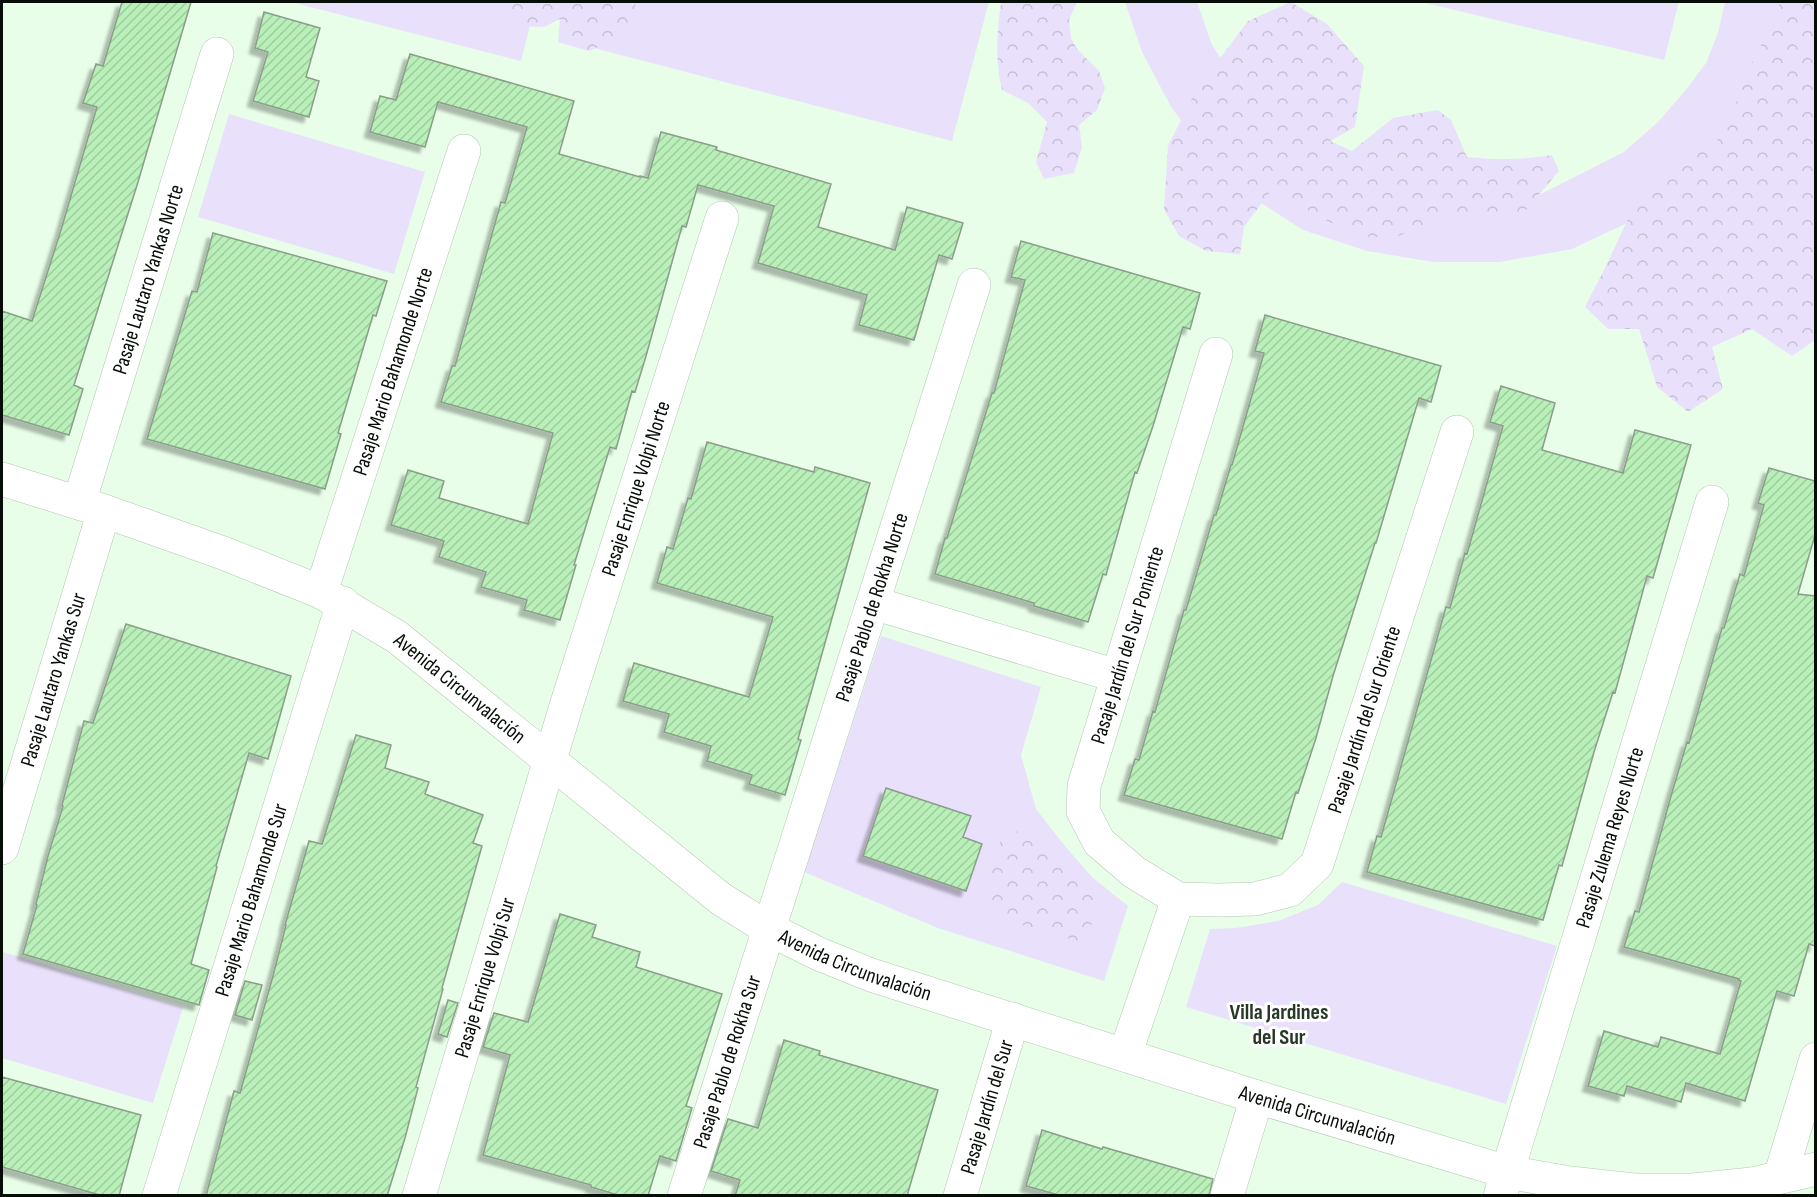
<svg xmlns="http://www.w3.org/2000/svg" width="1817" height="1197" font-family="'Sofia Sans Condensed',sans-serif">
	<defs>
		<pattern id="forest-crowns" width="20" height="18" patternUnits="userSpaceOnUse" patternTransform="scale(1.5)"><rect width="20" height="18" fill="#e9e1fb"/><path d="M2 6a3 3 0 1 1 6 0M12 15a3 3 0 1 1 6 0" fill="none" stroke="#c6c0d6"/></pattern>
		<pattern id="building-hatch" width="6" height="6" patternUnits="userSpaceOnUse" patternTransform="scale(1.5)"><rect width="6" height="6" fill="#b9f0b9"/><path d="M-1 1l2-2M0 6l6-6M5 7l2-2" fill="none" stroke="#9ecd9e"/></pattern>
		<filter id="shadow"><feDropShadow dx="-5.5" dy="5.5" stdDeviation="1.5" flood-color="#0004"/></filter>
	</defs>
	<rect width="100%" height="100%" fill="#e8fee8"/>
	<path fill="#e9e1fb" d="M291 2H536L521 61Z
		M578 2H989L952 141 567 41Z
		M1125 2H1197L1212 45 1242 91 1268 123 1484 203 1539 195 1624 152 1658 122 1685 91 1706 63 1718 33 1725 2H1801L1729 148 1627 223 1572 249 1500 262H1433L1367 251 1303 230 1252 197 1203 152 1170 105 1142 52Z
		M1421 2H1679L1664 60Z
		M229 114 425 172 394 274 198 217Z
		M881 636 1041 687 1021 755 1036 809 1064 845 1092 877 1128 906 1104 981 938 928 804 872Z
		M1342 882 1557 946 1506 1104 1186 1007 1210 929 1236 928 1278 921 1318 905Z
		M3 952 183 1007 153 1103 2 1058V956Z"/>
	<path fill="url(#forest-crowns)" d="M512 2H636L632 21 619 38 589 51 558 42 560 19 544 27 522 26 510 6Z
		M1001 2H1077L1069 20 1071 38 1077 49 1099 71 1105 88 1097 110 1079 125 1082 147 1074 173 1044 179 1036 162 1047 122 1028 103 1002 90C995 61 997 31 1001 2Z
		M1291 2 1327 24 1364 66 1355 127 1330 141 1352 151 1393 118 1438 110 1451 120 1467 157C1496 160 1523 160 1552 155L1559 171 1526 210 1490 220 1469 212H1449L1427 224 1396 237H1369L1333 224 1298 205 1283 192H1270L1244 227 1240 254 1206 251 1179 236 1164 209 1168 146 1195 92 1248 21Z
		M1780 2H1815V340L1792 356 1752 329 1712 347 1723 389 1688 412 1657 387 1639 329H1608L1585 307 1606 266 1635 204 1663 180 1683 159 1714 146 1737 101 1754 57 1767 35Z
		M1015 831 1037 838 1046 850 1097 902V907L1087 939 1080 942 1002 919 991 911C987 894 989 852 1003 839 1006 836 1011 834 1015 831Z"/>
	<path fill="url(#building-hatch)" stroke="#8a9e89" stroke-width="1.5" filter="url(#shadow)" d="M122 2H191L138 182 74 385 83 389 69 435 2 415V311L32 321 61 230 97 107 83 103 96 64 103 66Z
		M264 12 320 28 306 77 319 81 309 117 253 101 268 52 255 48Z
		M410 54 574 101 559 154 640 177V176L648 178 661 132 717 147 716 150 831 184 818 227 895 250 907 207 963 223 952 259 939 255 914 340 859 325 867 295 758 263 774 206 698 185 686 227 682 226 646 356 635 392 632 391 616 449 610 447 574 565H576L560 620 524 610 527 600 481 587 486 572 439 557 444 541 391 525 408 470 444 481 439 498 528 524 553 433 441 402 452 366H455L501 202 505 203 527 127 438 102 425 147 370 132 380 96 396 100Z
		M213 233 387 281 376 316 373 315 338 433 341 434 325 489 147 439 192 291 197 292Z
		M1021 241 1200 293 1190 329 1183 327 1153 426 1137 473 1135 472 1106 575 1103 574 1088 622 1034 606V603L935 574 945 538H947L992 393H994L1025 280 1011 277Z
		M1265 315 1441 366 1431 402 1419 398 1376 543H1375L1333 676 1316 738 1298 793 1296 792 1282 839 1124 795 1135 759 1139 760 1153 711 1155 712 1184 610H1186L1214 515H1216L1231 465H1232L1264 353 1255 351Z
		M1501 386 1555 403 1542 450 1623 473 1635 430 1691 445 1653 578 1647 576 1615 693 1613 692 1594 752 1562 866 1559 865 1543 920 1367 872 1377 836 1381 837 1446 607 1450 608 1465 553 1467 554 1503 426 1490 422Z
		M707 442 814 472 815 467 870 483 798 739 801 740 785 795 749 784 752 775 707 761 711 746 664 732 669 714 623 701 634 663 749 697 773 617 657 583 667 547 673 549 688 498 691 499Z
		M1769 468 1815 481V535L1798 594 1815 596V946L1809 944 1794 996 1777 991 1745 1101 1686 1083 1681 1102 1627 1086 1624 1096 1588 1086 1604 1031 1658 1047 1661 1037 1720 1054 1741 981 1738 980 1739 979 1624 947 1635 911 1639 912 1671 796 1687 742 1689 743 1722 628H1724L1740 574 1744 576 1764 505 1758 503Z
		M126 624 291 676 268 759 249 753 216 866 217 867 191 964 209 970 199 1005 23 954 37 905 36 904 48 856 63 806 62 805 84 721 93 723Z
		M356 735 391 745 385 768 429 782 425 794 483 815 473 843 482 846 442 988 443 989 416 1087 418 1088 405 1138 387 1196H206L234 1091 240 1093 273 976 286 925H285L309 841 322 844Z
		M886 788 971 816 963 837 982 844 966 891 863 856Z
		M560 914 596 925 592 937 640 952 636 967 722 994 686 1106 692 1108 676 1161 660 1156 648 1196H621L591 1187V1185L483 1155 510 1055 483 1047 494 1013 528 1022Z
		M245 981 262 985 252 1020 235 1015Z
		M448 1000 458 1003 447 1037 438 1034Z
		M784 1040 820 1051 819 1055 938 1090 907 1196H735L740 1180 711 1171 728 1119 758 1128Z
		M2 1077 141 1115 119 1196H103L2 1167Z
		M1042 1130 1102 1149 1103 1147 1213 1179 1209 1196H1062L1026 1186Z"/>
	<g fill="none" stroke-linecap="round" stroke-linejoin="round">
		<g stroke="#b3c8b3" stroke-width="34">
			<g id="minor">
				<path id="s1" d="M1216 354 1084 786 1083 811 1099 842 1134 872 1178 899 1218 900 1255 899 1290 890 1317 864 1457 432"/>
				<path id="s2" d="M2 479 104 511 223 553 321 592 397 637 721 899 769 929 819 954 871 975 1257 1097 1507 1172 1570 1183 1634 1190H1693L1752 1184 1816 1169"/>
				<path id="s3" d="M79 503 217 54"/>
				<path id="s4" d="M321 592 464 151"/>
				<path d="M873 603 1117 676"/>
				<path id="s5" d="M2 848 104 511"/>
				<path d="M1125 1055 1178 899"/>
				<path d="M1780 1177 1816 1059"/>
				<path id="s6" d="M159 1196 343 603"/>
				<path id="s7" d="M419 1196 567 703 722 218"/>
				<path id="s8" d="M684 1196 974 285"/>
				<path id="s9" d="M960 1196 1013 1019"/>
				<path d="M1227 1196 1257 1097"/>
				<path id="s10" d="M1500 1196 1712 502"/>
			</g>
		</g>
		<use href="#minor" stroke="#fff" stroke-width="33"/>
	</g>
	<g text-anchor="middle" stroke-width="6" stroke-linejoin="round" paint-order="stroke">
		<g font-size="21" fill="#070d07" stroke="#fff">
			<text dy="7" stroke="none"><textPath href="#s3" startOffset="234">Pasaje Lautaro Yankas Norte</textPath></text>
			<text dy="7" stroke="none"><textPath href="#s4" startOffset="232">Pasaje Mario Bahamonde Norte</textPath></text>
			<text dy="7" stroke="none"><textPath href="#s7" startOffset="740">Pasaje Enrique Volpi Norte</textPath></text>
			<text dy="7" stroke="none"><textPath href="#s8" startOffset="618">Pasaje Pablo de Rokha Norte</textPath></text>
			<text transform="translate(1127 645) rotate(-73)" y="7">Pasaje Jardín del Sur Poniente</text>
			<text dy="7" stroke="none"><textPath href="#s5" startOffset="176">Pasaje Lautaro Yankas Sur</textPath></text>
			<text dy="7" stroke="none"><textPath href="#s2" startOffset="508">Avenida Circunvalación</textPath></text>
			<text dy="7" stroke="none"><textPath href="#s1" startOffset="912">Pasaje Jardín del Sur Oriente</textPath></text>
			<text dy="7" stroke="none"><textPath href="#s10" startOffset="375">Pasaje Zulema Reyes Norte</textPath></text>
			<text dy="7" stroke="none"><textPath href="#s6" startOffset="310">Pasaje Mario Bahamonde Sur</textPath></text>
			<text dy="7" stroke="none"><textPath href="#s2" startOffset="994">Avenida Circunvalación</textPath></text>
			<text dy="7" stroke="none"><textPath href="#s7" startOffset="228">Pasaje Enrique Volpi Sur</textPath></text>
			<text dy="7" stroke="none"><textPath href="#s8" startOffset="141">Pasaje Pablo de Rokha Sur</textPath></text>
			<text dy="7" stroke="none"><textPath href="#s9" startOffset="93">Pasaje Jardín del Sur</textPath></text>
			<text dy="7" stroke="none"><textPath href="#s2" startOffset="1480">Avenida Circunvalación</textPath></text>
		</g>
		<g font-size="22" font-weight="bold" fill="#273827" stroke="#fff">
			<text x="1279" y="1019">Villa Jardines<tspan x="1279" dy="25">del Sur</tspan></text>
		</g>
	</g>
	<rect width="1817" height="1197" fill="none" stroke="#070d07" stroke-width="6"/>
</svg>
